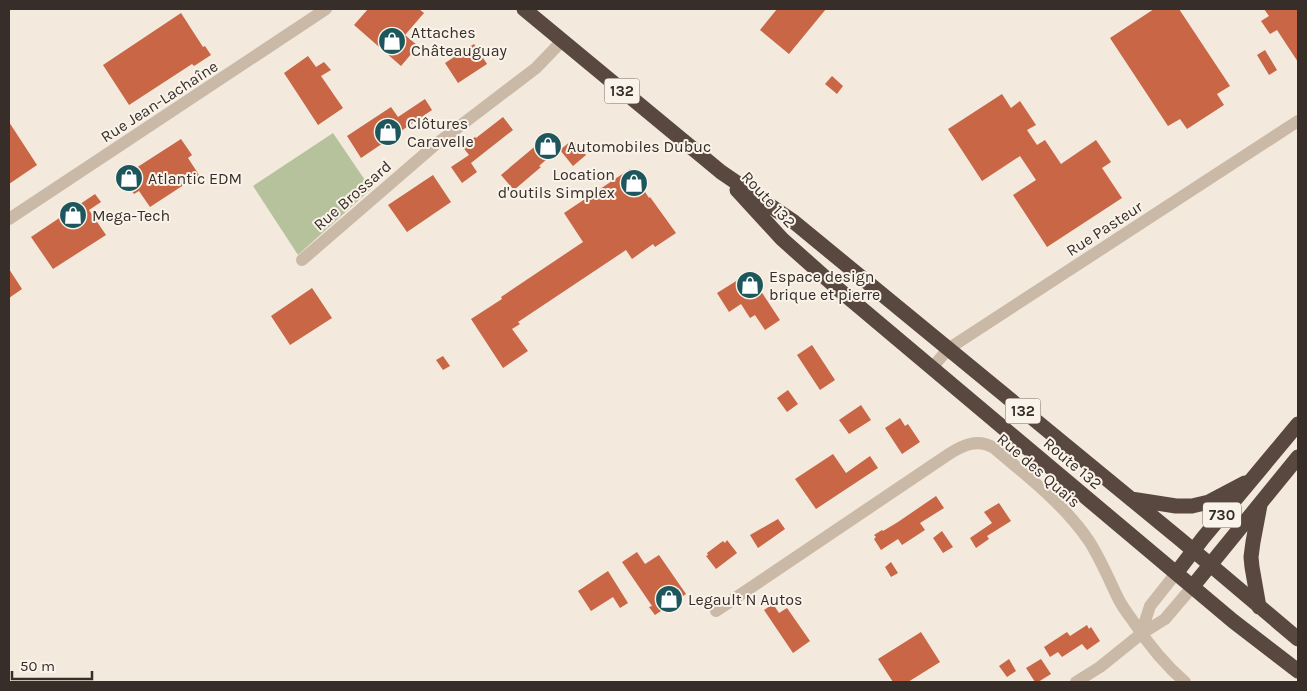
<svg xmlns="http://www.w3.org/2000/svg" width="1307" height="691" font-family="Karla,sans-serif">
	<rect width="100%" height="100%" fill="#f3e9dd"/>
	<path fill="#b5c29c" d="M333 133 371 189 298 255 253 186Z"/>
	<path fill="#c86645" d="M368 9H419L424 13 405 35 418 46 401 66 354 25Z
		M777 9H826L789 54 760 30Z
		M1154 9H1179L1230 86 1217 94 1224 105 1187 129 1180 119 1168 126 1110 38Z
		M1264 9H1298V62L1277 30 1270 34 1261 21 1269 16Z
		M181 13 203 47 205 46 211 55 194 66 192 64 129 105 103 65Z
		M474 44 487 64 458 83 445 63Z
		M1265 50 1277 70 1269 75 1257 55Z
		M308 56 316 67 324 62 331 70 321 76 343 108 318 125 284 73Z
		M832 76 843 86 837 94 825 84Z
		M1002 94 1011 108 1020 101 1036 125 1027 130 1037 145 1045 140 1061 164 1096 140 1111 162 1102 168 1122 198 1047 247 1013 195 1036 180 1020 156 982 181 948 129Z
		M425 99 432 110 361 158 347 136 391 107 398 117Z
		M503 117 513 130 471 163 477 172 462 183 451 167 469 155 462 146 475 137 476 138Z
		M9 122 37 165 9 184Z
		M545 138 556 151 539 166 541 167 514 190 501 175Z
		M181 139 192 155 188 158 199 175 150 207 139 191 134 194 122 177Z
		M572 140 586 155 573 166 560 150Z
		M630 169 649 198 650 197 676 233 655 247 653 244 632 259 626 250 518 322 520 324 512 329 528 351 503 368 471 319 502 299 501 297 583 242 564 213Z
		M433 175 451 202 407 232 388 205Z
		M95 194 101 202 89 210 106 235 53 269 31 237Z
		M9 269 22 289 9 298Z
		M749 273 780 320 765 330 755 315 750 318 741 304 729 312 717 293Z
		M312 288 332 318 290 345 271 316Z
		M812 345 835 380 820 390 797 355Z
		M443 356 450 366 443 370 436 360Z
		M788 390 798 404 787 412 777 398Z
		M861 405 871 420 849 434 839 420Z
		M900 418 905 426 908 424 920 442 902 454 885 428Z
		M833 454 846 473 870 456 878 468 816 509 795 479Z
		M936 496 944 508 920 523 925 530 902 545 898 539 881 550 874 539 876 537 874 535 882 530 883 531 898 522Z
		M999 503 1011 521 987 536 989 539 976 548 970 538 992 523 984 512Z
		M778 519 785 529 758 548 750 535Z
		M942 531 953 547 943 553 933 538Z
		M727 540 737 553 716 569 706 556 708 555 707 553 723 541 725 543Z
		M637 552 645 564 659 555 686 594 655 615 649 607 652 606 622 562Z
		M891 562 898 573 891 577 885 567Z
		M608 571 628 603 620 608 613 597 591 611 578 591Z
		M773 604 779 613 787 608 810 641 793 653 764 610Z
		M1087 625 1089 629 1091 627 1100 641 1087 650 1082 644 1062 657 1058 652 1050 657 1044 647 1067 632 1070 636Z
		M921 632 940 662 908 682H893L878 659Z
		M1009 659 1016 671 1007 677 999 666Z
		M1041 659 1051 674 1038 682H1035L1026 668Z"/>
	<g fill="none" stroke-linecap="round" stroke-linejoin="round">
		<path stroke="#cbb9a8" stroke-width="12" d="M9 219 326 9
			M302 260 435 145 536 68 562 41
			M932 368 948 349 1298 121
			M716 611 949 454C963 445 978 438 994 448 1028 477 1064 504 1089 541 1100 558 1108 577 1117 596 1121 605 1127 613 1133 621 1148 644 1164 664 1185 682
			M1141 634 1150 606 1177 572
			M1076 682 1100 667 1141 634 1165 619 1193 586"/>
		<path stroke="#594840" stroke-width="15" d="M524 9 721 172 794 222 1181 540 1298 639
			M737 190 782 239 837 288 1233 621 1298 671
			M1131 499 1176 506H1192L1209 502 1245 483
			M1177 572 1203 538 1298 424
			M1193 586 1298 457
			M1259 607 1252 567 1251 557 1253 542 1260 505"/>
	</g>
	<defs>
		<g id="shop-disc" transform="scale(1.4375)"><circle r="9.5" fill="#1d565b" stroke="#faf3ea"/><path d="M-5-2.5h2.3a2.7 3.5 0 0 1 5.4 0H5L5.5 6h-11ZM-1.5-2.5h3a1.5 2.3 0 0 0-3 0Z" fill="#fff"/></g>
	</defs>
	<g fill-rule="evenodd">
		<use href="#shop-disc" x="392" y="41"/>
		<use href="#shop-disc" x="388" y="132"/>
		<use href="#shop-disc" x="548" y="146"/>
		<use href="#shop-disc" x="129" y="178"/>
		<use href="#shop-disc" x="634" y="183"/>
		<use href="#shop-disc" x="73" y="215"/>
		<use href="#shop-disc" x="750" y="285"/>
		<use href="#shop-disc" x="669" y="599"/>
	</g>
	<g text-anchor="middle" stroke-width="4" stroke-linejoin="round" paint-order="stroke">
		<g fill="#faf3ea" stroke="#726963" stroke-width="1">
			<rect x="604.5" y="78.5" width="35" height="25" rx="4"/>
			<rect x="1005.5" y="398.5" width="35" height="25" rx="4"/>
			<rect x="1203" y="502.5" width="38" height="25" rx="4"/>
		</g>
		<g font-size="15" font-weight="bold" fill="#382e29">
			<text x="622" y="96">132</text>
			<text x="1023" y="416">132</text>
			<text x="1222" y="520">730</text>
		</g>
		<g font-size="16" fill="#382e29" stroke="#faf3ea" text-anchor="start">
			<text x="411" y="38">Attaches<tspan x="411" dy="18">Châteauguay</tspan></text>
			<text x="407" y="129">Clôtures<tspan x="407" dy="18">Caravelle</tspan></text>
			<text x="567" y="152">Automobiles Dubuc</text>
			<text x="615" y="180" text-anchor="end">Location<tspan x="615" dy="18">d'outils Simplex</tspan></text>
			<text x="148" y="184">Atlantic EDM</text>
			<text x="92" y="221">Mega-Tech</text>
			<text x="769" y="282">Espace design<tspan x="769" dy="18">brique et pierre</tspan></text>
			<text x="688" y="605">Legault N Autos</text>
		</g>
		<g font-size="16" fill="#382e29" stroke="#faf3ea">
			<text transform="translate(159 101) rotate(-33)" y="6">Rue Jean-Lachaîne</text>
			<text transform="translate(352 195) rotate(-41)" y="6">Rue Brossard</text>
			<text transform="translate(769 199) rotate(47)" y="6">Route 132</text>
			<text transform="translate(1104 228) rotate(-33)" y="6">Rue Pasteur</text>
			<text transform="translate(1073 463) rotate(40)" y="6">Route 132</text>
			<text transform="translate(1039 470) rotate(41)" y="6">Rue des Quais</text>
		</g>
	</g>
	<rect width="1307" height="691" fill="none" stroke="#382e29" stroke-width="20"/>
	<path d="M12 671v8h80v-8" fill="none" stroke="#382e29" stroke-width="2.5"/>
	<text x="20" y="671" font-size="15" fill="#382e29" stroke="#faf3ea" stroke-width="4" paint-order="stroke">50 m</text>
</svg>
